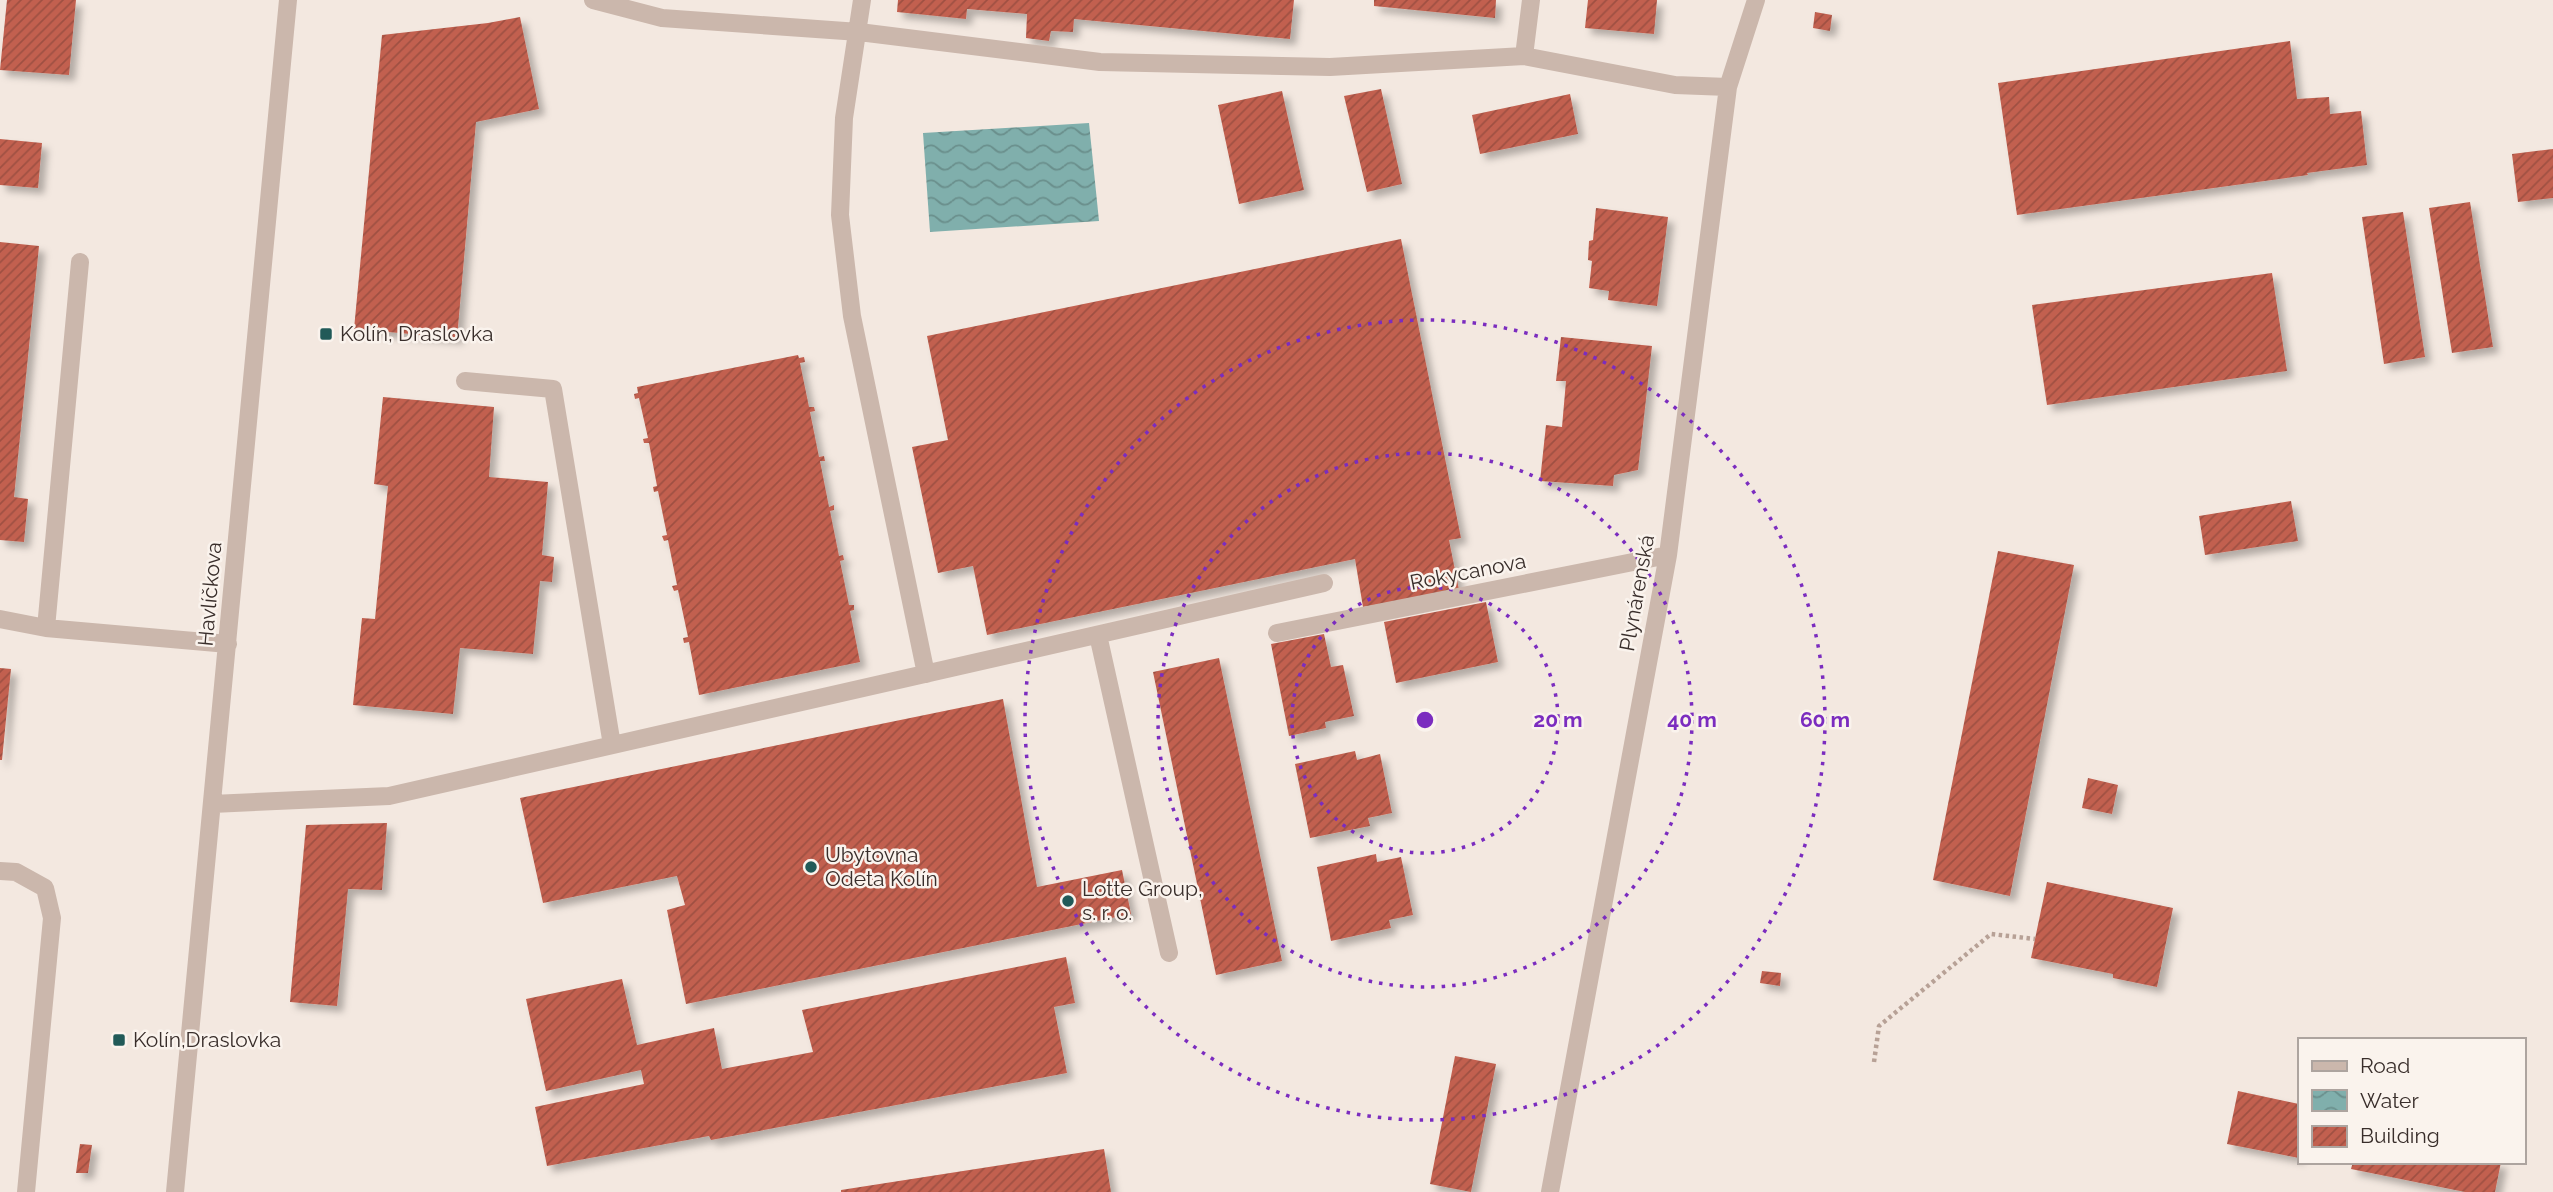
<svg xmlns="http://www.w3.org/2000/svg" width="2553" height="1192" font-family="Raleway,sans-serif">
	<defs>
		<pattern id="water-waves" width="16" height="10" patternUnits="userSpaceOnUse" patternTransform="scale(1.75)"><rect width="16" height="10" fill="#80afac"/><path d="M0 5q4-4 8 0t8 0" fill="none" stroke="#6a8f8c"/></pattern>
		<pattern id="building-hatch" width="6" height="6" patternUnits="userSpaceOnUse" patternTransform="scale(1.75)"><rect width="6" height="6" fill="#c2604f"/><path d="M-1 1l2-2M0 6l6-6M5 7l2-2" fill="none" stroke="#9f5042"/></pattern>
		<filter id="shadow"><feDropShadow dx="6" dy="6" stdDeviation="3.5" flood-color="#0004"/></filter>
	</defs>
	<rect width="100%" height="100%" fill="#f3e8e0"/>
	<path fill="url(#water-waves)" d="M1089 123 1099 221 930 232 923 133Z"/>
	<path fill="url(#building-hatch)" filter="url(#shadow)" d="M7 0H76L69 75 0 70Z
		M898 0H1294L1290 39 1074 19 1073 32 1051 31 1049 41 1026 38 1027 14 967 9 966 19 897 12Z
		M1374 0H1496L1495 18 1374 6Z
		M1588 0H1657L1654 34 1585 28Z
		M1815 12 1832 15 1830 31 1813 28Z
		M520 17 539 109 476 122 457 338 354 329 382 35 488 23Z
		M2290 41 2297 99 2329 97 2330 114 2361 111 2367 165 2307 173 2308 175 2017 215 1998 83Z
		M1381 89 1402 184 1367 192 1344 96Z
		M1282 91 1304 190 1239 204 1218 105Z
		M1570 94 1578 134 1480 154 1472 115Z
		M0 139 42 143 38 188 0 185Z
		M2553 149V198L2518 202 2512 154Z
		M2470 202 2493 347 2452 353 2429 208Z
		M1596 208 1668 217 1657 306 1608 300 1609 291 1589 288 1592 261 1588 260 1589 241 1593 240Z
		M2403 212 2425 357 2384 364 2362 217Z
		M1401 239 1461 538 1449 540 1459 590 1363 607 1355 559 987 635 973 566 938 573 912 447 948 440 927 336Z
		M0 242 39 246 14 497 28 499 24 542 0 540Z
		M2272 273 2287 371 2047 405 2032 305Z
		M1561 337 1652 346 1638 470 1614 475 1613 486 1540 481 1546 425 1562 427 1566 381H1556Z
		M798 355 799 358 804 357 805 362 800 363 809 407H814L815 411 810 412 819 457 824 456 825 461H820L829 507 834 505V510L830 511 839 556 843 555 844 560 840 561 849 605H854V610L850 611 860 662 699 695 689 642 684 643 683 638 688 637 678 590 674 591 672 586 677 585 668 540 664 541 662 536 667 535 658 491 654 492 653 487 657 486 649 443H644L643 439 648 438 639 398 635 399 634 394 638 393 637 387Z
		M383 397 494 407 489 477 548 482 542 555 554 557 552 582 540 581 533 654 460 648 453 714 353 705 362 618 375 619 388 486 374 484Z
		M2291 501 2298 541 2205 555 2199 516Z
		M1998 551 2074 565 2010 896 1933 880Z
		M1486 602 1498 662 1396 683 1384 622Z
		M1324 634 1331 667 1343 665 1354 716 1325 722 1326 728 1289 736 1271 644Z
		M1219 658 1282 961 1216 975 1153 672Z
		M0 668 11 669 2 760H0Z
		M1003 699 1037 887 1122 870 1131 914 686 1004 667 910 685 905 677 876 543 903 520 798Z
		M1355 751 1357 760 1380 754 1392 813 1368 818 1370 826 1310 838 1295 764Z
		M2088 778 2118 785 2112 814 2082 808Z
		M387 823 382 890 348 889 337 1006 290 1002 306 825Z
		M1376 854 1377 862 1401 857 1413 915 1389 920 1391 928 1331 941 1317 867Z
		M2047 882 2173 908 2157 987 2113 978V974L2031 958Z
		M1066 957 1075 1003 1054 1007 1067 1073 711 1140 709 1136 547 1166 535 1107 644 1084 641 1070 546 1091 526 999 622 979 637 1045 714 1028 722 1069 813 1052 802 1010Z
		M1762 971 1781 973 1780 986 1760 983Z
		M1455 1056 1496 1064 1471 1192 1430 1184Z
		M2238 1091 2299 1104V1158L2227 1144Z
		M80 1144 92 1145 88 1173H76Z
		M1104 1149 1111 1192H841V1190Z
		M2353 1162H2501L2495 1192H2465L2351 1169Z"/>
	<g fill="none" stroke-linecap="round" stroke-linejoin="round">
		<path stroke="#b7a196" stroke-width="4.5" stroke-dasharray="3.5 3.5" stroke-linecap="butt" d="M1874 1062 1879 1026 1991 934 2035 939"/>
		<path stroke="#cbb7ac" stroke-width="18" d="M593 0 662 18 859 32 1100 62 1330 67 1524 56 1675 85 1728 87
			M862 0 844 118 840 215 852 316 926 674
			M1524 56 1531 0
			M465 381 553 389 612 745
			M0 619 46 628 80 262
			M46 628 228 644
			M1277 633 1668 555
			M1098 635 1169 953
			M212 804 389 796 1324 583
			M0 871 16 872 45 888 52 918 26 1192
			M175 1192 288 0
			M1550 1192 1668 555 1728 87 1756 0"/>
	</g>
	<g fill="none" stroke="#7b2cbf" stroke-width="3.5" stroke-dasharray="3.5 7">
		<circle cx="1425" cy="720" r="133"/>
		<circle cx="1425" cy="720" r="267"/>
		<circle cx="1425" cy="720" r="400"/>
	</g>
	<g fill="#215a58" stroke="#faf3ed" stroke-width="2.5">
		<rect x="319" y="327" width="14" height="14" rx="3.5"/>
		<circle cx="811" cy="867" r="7"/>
		<circle cx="1068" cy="901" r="7"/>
		<rect x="112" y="1033" width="14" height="14" rx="3.5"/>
	</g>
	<g text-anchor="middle" stroke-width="5" stroke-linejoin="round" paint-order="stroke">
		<g font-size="21" fill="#392e2b" stroke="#faf3ed" text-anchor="start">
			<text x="340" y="341">Kolín, Draslovka</text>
			<text x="825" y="862">Ubytovna<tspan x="825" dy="24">Odeta Kolín</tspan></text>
			<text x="1082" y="896">Lotte Group,<tspan x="1082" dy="24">s. r. o.</tspan></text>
			<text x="133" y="1047">Kolín,Draslovka</text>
		</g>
		<g font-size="21" fill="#392e2b" stroke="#faf3ed">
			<text transform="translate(1468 572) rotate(-11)" y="7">Rokycanova</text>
			<text transform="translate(1637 593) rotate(-80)" y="7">Plynárenská</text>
			<text transform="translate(210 594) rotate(-85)" y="7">Havlíčkova</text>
		</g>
	</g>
	<circle cx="1425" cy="720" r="10" fill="#7b2cbf" stroke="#faf3ed" stroke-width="3.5"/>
	<g font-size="21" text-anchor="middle" font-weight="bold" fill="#7b2cbf" stroke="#faf3ed" stroke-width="5" stroke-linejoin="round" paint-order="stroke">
		<text x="1558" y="727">20 m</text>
		<text x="1692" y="727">40 m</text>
		<text x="1825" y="727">60 m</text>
	</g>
	<rect x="2298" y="1038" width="228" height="126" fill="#faf3ed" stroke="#ada49f" stroke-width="2"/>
	<rect x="2312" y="1061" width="35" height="10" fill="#cbb7ac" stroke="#ada49f" stroke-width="2"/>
	<text x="2360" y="1073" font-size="21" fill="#392e2b">Road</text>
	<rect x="2312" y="1090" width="35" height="21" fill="url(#water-waves)" stroke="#ada49f" stroke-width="2"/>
	<text x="2360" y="1108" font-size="21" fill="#392e2b">Water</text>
	<rect x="2312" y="1126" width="35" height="21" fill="url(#building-hatch)" stroke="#ada49f" stroke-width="2"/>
	<text x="2360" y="1143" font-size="21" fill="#392e2b">Building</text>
</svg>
